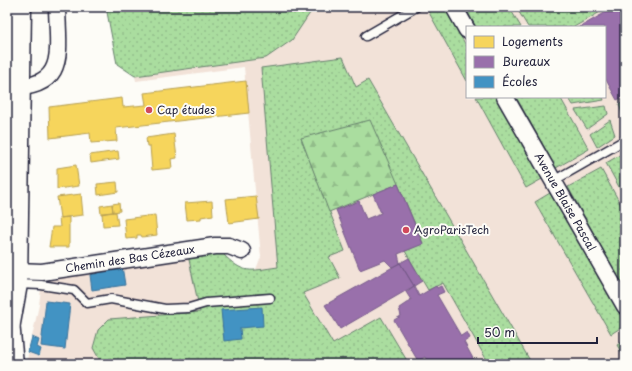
<svg xmlns="http://www.w3.org/2000/svg" width="632" height="371" font-family="'Playpen Sans',sans-serif">
	<defs>
		<pattern id="grass-dots" width="8" height="8" patternUnits="userSpaceOnUse"><rect width="8" height="8" fill="#aadd9f"/><path d="M2 2h.1M6 6h.1" fill="none" stroke="#92bd8a" stroke-width="1.8" stroke-linecap="round"/></pattern>
		<pattern id="forest-firs" width="22" height="20" patternUnits="userSpaceOnUse"><rect width="22" height="20" fill="#aadd9f"/><path d="M5 1l3.5 6h-7zM16 11l3.5 6h-7z" fill="#92bd8a"/></pattern>
	</defs>
	<rect width="100%" height="100%" fill="#fdfcf7"/>
	<filter id="ink" filterUnits="userSpaceOnUse"><feTurbulence type="fractalNoise" baseFrequency=".025" numOctaves="2"/><feDisplacementMap in="SourceGraphic" scale="8" xChannelSelector="R" yChannelSelector="G"/><feConvolveMatrix kernelMatrix="1 2 1 2 8 2 1 2 1" color-interpolation-filters="sRGB"/></filter>
	<g filter="url(#ink)">
		<path fill="#f2e2d8" fill-rule="evenodd" d="M106 7H625V364H26L39 305 42 280 213 252 236 268 249 271 256 269 261 257 244 67 136 81 135 76 117 64ZM467 27H605V97H467Z"/>
		<path fill="url(#grass-dots)" stroke="#66806d" d="M106 7H314L292 40 266 58 135 76 117 64Z
			M430 7H444L467 47V81L427 9Z
			M465 7H509L521 27H476Z
			M516 7H609L574 27H528Z
			M343 57 356 87 368 80 532 364H489L443 283 428 290 405 251 423 243 398 184 301 138 345 251 329 257 340 278 303 293 333 344 381 317 409 364H102L93 348 98 330 109 319 200 312 188 255 222 253C244 275 249 271 278 267L261 68Z
			M476 97H496L542 179 526 188Z
			M516 97H560L589 149 556 168Z
			M568 97H603L604 100 573 105Z
			M625 103V123L619 104Z
			M606 106 608 114 587 129 575 110Z
			M610 120 615 135 597 147 590 134Z
			M625 152V198L606 163Z
			M601 169 625 212V290L568 187Z
			M550 193 625 323V325L611 334 535 202Z
			M625 340V359L617 345Z"/>
		<path fill="url(#forest-firs)" stroke="#66806d" d="M370 120 398 184 329 212 301 138Z"/>
		<path fill="#f6d55c" stroke="#b69f52" d="M246 81 249 113 116 128 117 141 91 143 90 133 50 138 49 107 122 98 123 107 146 105 144 93Z
			M174 134 177 158 171 159 172 168 152 170 150 146H147L146 138Z
			M118 151 119 159 91 163 90 155Z
			M76 165 79 186 57 189V168Z
			M117 182 118 192 98 195 97 184Z
			M81 194 83 215 60 218 57 197Z
			M256 196 259 219 229 223 226 199Z
			M212 201 213 215 201 217V219L187 220 185 203Z
			M119 203 120 211 113 212 112 204Z
			M112 204 113 212 101 214 100 206Z
			M113 212H116L118 225 103 226 102 213Z
			M155 215 157 235 142 237 141 235H137V238L126 239 124 219Z
			M69 217V247H49L52 227H60L59 218Z"/>
		<path fill="#9970ab" stroke="#755989" d="M615 7H625V96L617 100 605 78V27H580Z
			M398 184 423 244 398 254 400 263 392 267 385 260 360 270 336 210 359 201 366 219 381 213 373 194Z
			M409 258 422 281 414 286 400 263Z
			M400 263 414 286 340 329 325 305Z
			M414 286 419 296 436 286 437 288 441 286 444 292 437 295 461 336 467 332 470 338 464 342 476 364H425L428 362 425 357 418 361 394 320 401 316 399 308 411 300 406 292Z"/>
		<path fill="#4393c3" stroke="#39719a" d="M122 266 125 285 92 290 90 275 99 273V270Z
			M46 301 70 304 65 349 41 346Z
			M262 307 263 326 240 328 241 339 224 341 221 310Z
			M32 337 39 340 37 347 41 349 39 356 28 352Z"/>
		<g fill="none" stroke-linecap="round" stroke-linejoin="round">
			<g stroke="#22223b" stroke-width="11">
				<path id="lane" d="M366 36 416 7
					M553 181 625 140
					M17 284 41 285 74 290 87 303 111 299 165 309 189 308 206 303 270 298"/>
			</g>
			<g stroke="#22223b" stroke-width="19">
				<g id="street">
					<path d="M454 7 467 30"/>
					<path d="M7 88C68 88 58 54 57 7"/>
					<path id="s1" d="M505 97 625 306"/>
					<path id="s2" d="M17 271 42 272 215 246H229L242 251"/>
					<path d="M11 322 15 364"/>
				</g>
			</g>
			<g stroke="#22223b" stroke-width="25">
				<path id="primary" d="M7 334 16 284 20 7"/>
			</g>
			<use href="#lane" stroke="#fdfcf7" stroke-width="8"/>
			<use href="#street" stroke="#fdfcf7" stroke-width="16"/>
			<use href="#primary" stroke="#fdfcf7" stroke-width="22"/>
		</g>
	</g>
	<g fill="#d1495b" stroke="#fdfcf7" stroke-width="1.5">
		<circle cx="149" cy="110" r="4"/>
		<circle cx="406" cy="230" r="4"/>
	</g>
	<g text-anchor="middle" stroke-width="4" stroke-linejoin="round" paint-order="stroke">
		<g font-size="11" fill="#22223b" stroke="#fdfcf7" text-anchor="start">
			<text x="157" y="114">Cap études</text>
			<text x="414" y="234">AgroParisTech</text>
		</g>
		<g font-size="11" fill="#22223b" stroke="#fdfcf7">
			<text dy="4" stroke="none"><textPath href="#s1" startOffset="121">Avenue Blaise Pascal</textPath></text>
			<text dy="4" stroke="none"><textPath href="#s2" startOffset="114">Chemin des Bas Cézeaux</textPath></text>
		</g>
	</g>
	<rect width="632" height="371" fill="none" stroke="#fdfcf7" stroke-width="24"/>
	<rect x="12" y="12" width="608" height="347" fill="none" stroke="#22223b" stroke-width="1.5" filter="url(#ink)"/>
	<rect x="466" y="26" width="140" height="72" fill="#fdfcf7" stroke="#a5a5ac"/>
	<rect x="474" y="36" width="20" height="12" fill="#f6d55c" stroke="#a5a5ac"/>
	<text x="502" y="46" font-size="12" fill="#22223b">Logements</text>
	<rect x="474" y="56" width="20" height="12" fill="#9970ab" stroke="#a5a5ac"/>
	<text x="502" y="66" font-size="12" fill="#22223b">Bureaux</text>
	<rect x="474" y="76" width="20" height="12" fill="#4393c3" stroke="#a5a5ac"/>
	<text x="502" y="86" font-size="12" fill="#22223b">Écoles</text>
	<path d="M478 337v6h119v-6" fill="none" stroke="#22223b" stroke-width="2"/>
	<text x="484" y="337" font-size="12" fill="#22223b" stroke="#fdfcf7" stroke-width="3" paint-order="stroke">50 m</text>
</svg>
